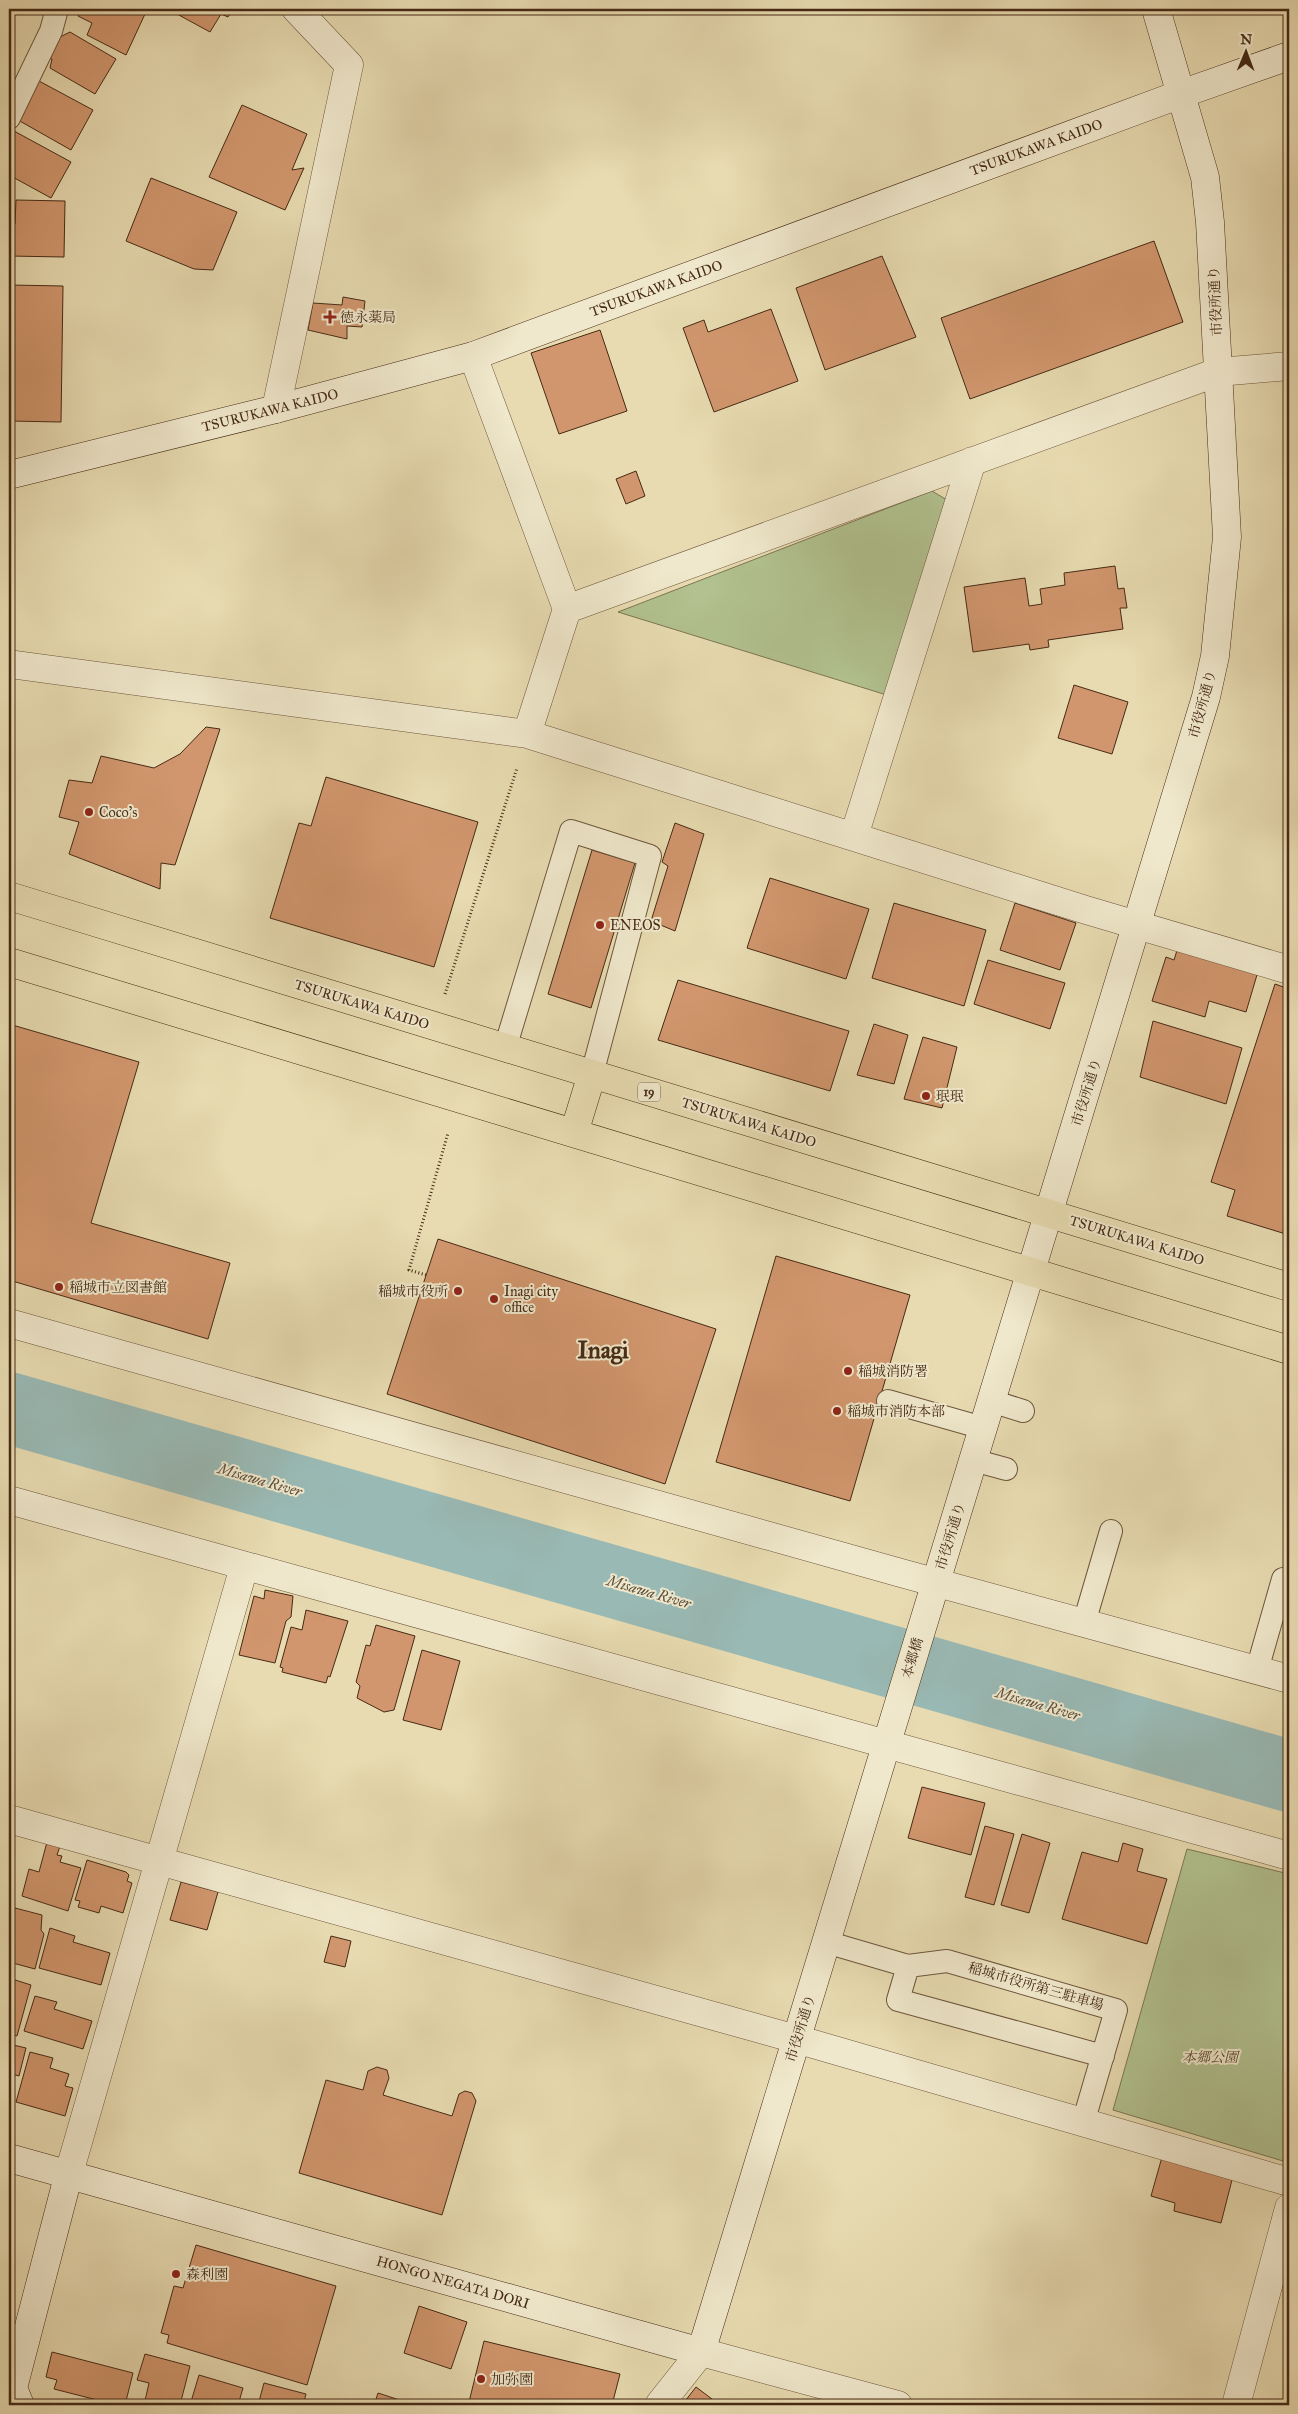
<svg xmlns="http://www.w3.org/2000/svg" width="1298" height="2414" font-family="'IM FELL Great Primer','Noto Serif JP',serif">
	<rect width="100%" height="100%" fill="#e8dbb1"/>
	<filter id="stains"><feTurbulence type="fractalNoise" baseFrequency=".004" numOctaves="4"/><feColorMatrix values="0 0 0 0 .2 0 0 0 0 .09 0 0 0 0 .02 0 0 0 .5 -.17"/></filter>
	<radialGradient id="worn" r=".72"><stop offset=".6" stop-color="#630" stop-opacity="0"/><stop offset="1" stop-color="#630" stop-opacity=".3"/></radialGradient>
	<path fill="#b1c18f" stroke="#7c7652" d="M932 491 947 500 890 696 618 612Z
		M1187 1849 1289 1874V2138L1283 2161 1113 2110Z"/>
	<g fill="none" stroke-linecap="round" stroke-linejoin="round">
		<path stroke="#99b9b4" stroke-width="72" d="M9 1408 1289 1776"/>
	</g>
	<path fill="#d1966d" stroke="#462a15" d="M82 9H133L145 14 126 55 87 35 92 23 78 16Z
		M180 9H233L228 17 221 14 210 32 177 14Z
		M70 32 116 59 95 94 50 68 52 59 46 56 56 39Z
		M39 81 93 110 71 150 18 120Z
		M242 105 307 134 292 170 304 168 285 210 209 177Z
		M14 131 71 162 51 198 9 175V141Z
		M151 178 237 212 213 270 194 269 126 241Z
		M16 200 65 201 64 257 9 256V224H15Z
		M1154 241 1183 322 970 399 941 318Z
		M882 256 916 337 825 370 796 288Z
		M9 285 63 286 61 422 9 421Z
		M343 297 365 301 362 327 347 326V339L308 330 313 303 342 305Z
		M771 309 798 381 714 412 683 328 704 320 708 332Z
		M600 330 627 411 559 434 531 353Z
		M636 471 645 496 626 504 616 479Z
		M1115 566 1118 589 1124 588 1127 608H1120L1123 629 1048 640 1049 647 1030 650 1029 644 973 652 964 587 1025 578 1029 606 1042 604 1040 589 1065 585 1064 573Z
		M1074 685 1128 702 1112 754 1058 738Z
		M206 727 220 729 175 865 161 863 160 889 69 854 79 822 59 817 69 780 92 783 101 756 154 768 180 754Z
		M326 777 478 822 434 967 270 918 299 823 311 826Z
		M675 823 704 834 675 931 651 921 668 866 662 862Z
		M592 850 635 863 591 1008 548 994Z
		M770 878 869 909 846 979 747 948Z
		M894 903 986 930 964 1006 872 978Z
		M1015 903 1076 923 1060 970 1000 950Z
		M1179 944 1259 968 1246 1012 1209 1001 1205 1017 1152 1001 1166 957 1174 960Z
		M988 960 1065 983 1050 1029 974 1004Z
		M678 980 849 1031 830 1091 658 1040Z
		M1275 984 1289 989V1235L1227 1216 1235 1190 1211 1182Z
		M1153 1021 1242 1048 1226 1104 1140 1077Z
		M9 1024 139 1062 91 1223 230 1263 208 1339 9 1280Z
		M874 1024 908 1035 894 1084 857 1075Z
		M923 1037 957 1047 942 1108 904 1099Z
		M438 1239 716 1329 665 1484 387 1394Z
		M776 1256 910 1295 850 1501 716 1462Z
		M265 1590 293 1596 291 1617 286 1621 275 1663 239 1655 254 1596 264 1599Z
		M306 1610 348 1621 330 1677 328 1676 326 1683 282 1672 283 1668 280 1667 291 1627 302 1630Z
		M376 1625 415 1636 394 1710 384 1712 357 1698 360 1686 356 1682 366 1645 370 1646Z
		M422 1650 460 1661 441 1730 403 1720Z
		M922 1787 985 1803 971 1855 908 1838Z
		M985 1826 1014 1834 994 1905 965 1897Z
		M1022 1834 1050 1843 1029 1913 1001 1905Z
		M47 1842 60 1846 57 1855 62 1856 60 1862 81 1868 68 1911 22 1896 29 1869 39 1872Z
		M1123 1843 1143 1849 1137 1871 1167 1879 1147 1944 1062 1919 1082 1852 1118 1862Z
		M87 1860 126 1872 129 1875 127 1881 132 1883 123 1913 101 1906 99 1913 78 1907 80 1901 75 1900Z
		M181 1882 218 1892 207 1930 170 1920Z
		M15 1908 42 1915 41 1930 44 1934 35 1969 9 1962V1913L13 1914Z
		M50 1928 75 1936 73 1942 110 1953 101 1985 39 1968Z
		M331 1936 351 1941 345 1967 324 1962Z
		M9 1978 31 1985 17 2036 9 2034Z
		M35 1996 57 2002 54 2009 92 2021 83 2049 24 2031Z
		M9 2044 26 2048 19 2076 9 2073Z
		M30 2052 53 2058 50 2068 69 2074 65 2086 73 2088 65 2116 16 2102Z
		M377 2067 387 2070 389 2078 383 2095 452 2116 459 2094 465 2091 472 2093 476 2101 442 2215 299 2173 326 2080 363 2090 368 2071Z
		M1162 2157 1233 2176 1221 2223 1174 2211 1175 2203 1151 2196Z
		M196 2245 336 2286 307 2385 167 2343 169 2335 161 2333 174 2286 183 2288Z
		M419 2306 467 2322 451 2369 404 2353Z
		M484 2341 620 2374 612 2405H480L469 2402Z
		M52 2352 133 2373 125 2405H117L54 2389 57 2380 46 2377Z
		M145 2354 190 2366 180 2405H144L149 2383 137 2380Z
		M199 2375 243 2388 238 2405H190Z
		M264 2383 306 2394 303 2405H258Z
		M696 2387 720 2405H682Z
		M378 2393 415 2405H374Z"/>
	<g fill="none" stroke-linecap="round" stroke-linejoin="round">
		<g stroke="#6e563c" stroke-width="24">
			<path id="lane" d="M9 118 51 31 57 9
				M505 1048 571 831 650 856 592 1074
				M888 1401 983 1428
				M991 1401 1023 1411
				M973 1460 1006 1469
				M1084 1623 1111 1531
				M1257 1670 1283 1579
				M826 1942 908 1966 947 1961 1116 2010 1083 2123
				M908 1966 898 2000 1103 2056"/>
		</g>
		<g stroke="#6e563c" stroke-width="29">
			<path id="street" d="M473 356 567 609 527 734
				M276 409 349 65 296 9
				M567 609 1218 372 1289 366
				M9 664 527 734 1086 910 1289 970
				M854 836 972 461
				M9 1323 901 1573 1289 1679
				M9 1500 1289 1856
				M9 1819 796 2039 1289 2182
				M69 2173 244 1567
				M659 2405 701 2352 898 2405
				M1236 2405 1289 2208"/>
		</g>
		<g stroke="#462a15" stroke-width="29">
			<path id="secondary" d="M9 475 276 409 473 356 1181 94 1289 56
				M9 2158 701 2352 1206 697 1215 656 1227 537 1210 222 1205 177 1156 9
				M20 2405 13 2388 69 2173"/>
		</g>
		<g stroke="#462a15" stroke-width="29">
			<path id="primary" d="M9 896 1289 1287
				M9 962 1289 1350
				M574 1133 592 1074"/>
		</g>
		<path stroke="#462a15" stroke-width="3" stroke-dasharray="1 2.5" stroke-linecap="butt" d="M445 994 517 768
			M426 1275 409 1270 448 1133"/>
		<use href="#lane" stroke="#f0e8cc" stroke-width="22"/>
		<use href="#street" stroke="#f0e8cc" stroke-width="28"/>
		<use href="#secondary" stroke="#f0e8cc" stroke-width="28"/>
		<use href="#primary" stroke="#e8dbb1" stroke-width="28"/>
	</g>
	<g fill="#8f2418" stroke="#f0e8cc" stroke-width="2">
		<path d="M327.5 309.5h5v5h5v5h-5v5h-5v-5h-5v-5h5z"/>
		<circle cx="89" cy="812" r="5"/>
		<circle cx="600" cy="925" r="5"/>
		<circle cx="926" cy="1096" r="5"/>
		<circle cx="59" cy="1287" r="5"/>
		<circle cx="458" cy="1291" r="5"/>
		<circle cx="494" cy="1299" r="5"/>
		<circle cx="848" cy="1371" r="5"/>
		<circle cx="837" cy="1411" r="5"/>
		<circle cx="176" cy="2274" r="5"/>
		<circle cx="481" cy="2379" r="5"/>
	</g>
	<g text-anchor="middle" stroke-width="4" stroke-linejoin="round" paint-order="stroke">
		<rect fill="#f0e8cc" stroke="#79634c" stroke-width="1" x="638" y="1082.5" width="22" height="19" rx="4"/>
		<g font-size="12" font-weight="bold" fill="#462a15">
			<text x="649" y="1096">19</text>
		</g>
		<g font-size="14" fill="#462a15" stroke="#f0e8cc">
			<text transform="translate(1036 147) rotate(-20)" y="5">TSURUKAWA KAIDO</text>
			<text transform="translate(656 288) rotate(-20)" y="5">TSURUKAWA KAIDO</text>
			<text transform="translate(1215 301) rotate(-93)" y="5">市役所通り</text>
			<text transform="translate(270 410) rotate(-14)" y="5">TSURUKAWA KAIDO</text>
			<text transform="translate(1202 704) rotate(-75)" y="5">市役所通り</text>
			<text transform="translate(362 1004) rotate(17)" y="5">TSURUKAWA KAIDO</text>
			<text transform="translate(1086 1092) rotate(-73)" y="5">市役所通り</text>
			<text transform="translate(749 1122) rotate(17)" y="5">TSURUKAWA KAIDO</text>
			<text transform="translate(1137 1240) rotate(17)" y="5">TSURUKAWA KAIDO</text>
			<text transform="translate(950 1536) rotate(-73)" y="5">市役所通り</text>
			<text transform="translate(912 1658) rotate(-73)" y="5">本郷橋</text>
			<text transform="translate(1036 1986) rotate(16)" y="5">稲城市役所第三駐車場</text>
			<text transform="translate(800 2028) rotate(-73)" y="5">市役所通り</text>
			<text transform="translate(453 2282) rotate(16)" y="5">HONGO NEGATA DORI</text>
		</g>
		<g font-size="14" fill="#462a15" stroke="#f0e8cc" text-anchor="start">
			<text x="340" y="322">徳永薬局</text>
			<text x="99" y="817">Coco's</text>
			<text x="610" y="930">ENEOS</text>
			<text x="936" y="1101">珉珉</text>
			<text x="69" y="1292">稲城市立図書館</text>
			<text x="448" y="1296" text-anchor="end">稲城市役所</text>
			<text x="504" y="1296">Inagi city<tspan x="504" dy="16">office</tspan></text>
			<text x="858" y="1376">稲城消防署</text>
			<text x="847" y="1416">稲城市消防本部</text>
			<text x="186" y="2279">森利園</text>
			<text x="491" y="2384">加弥園</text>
		</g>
		<g font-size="14" font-style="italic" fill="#5b482d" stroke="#f0e8cc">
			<text x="1210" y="2062">本郷公園</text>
		</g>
		<g font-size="15" font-style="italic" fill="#5b4e3d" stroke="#f0e8cc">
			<text transform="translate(260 1480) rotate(16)" y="5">Misawa River</text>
			<text transform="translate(649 1592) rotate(16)" y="5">Misawa River</text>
			<text transform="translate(1038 1704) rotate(16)" y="5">Misawa River</text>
		</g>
		<g font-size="24" font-weight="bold" fill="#462a15" stroke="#f0e8cc">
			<text x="603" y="1358">Inagi</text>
		</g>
	</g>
	<rect width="1298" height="2414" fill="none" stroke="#e8dbb1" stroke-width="30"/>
	<rect x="10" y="10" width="1278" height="2394" fill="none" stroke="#462a15" stroke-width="2.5"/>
	<rect x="15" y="15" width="1268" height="2384" fill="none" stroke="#462a15"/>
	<g transform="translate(1246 52) rotate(1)" stroke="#f0e8cc" stroke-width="4" paint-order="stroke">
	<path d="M0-4L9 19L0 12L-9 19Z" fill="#462a15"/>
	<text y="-8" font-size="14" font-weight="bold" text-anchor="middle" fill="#462a15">N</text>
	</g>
	<rect width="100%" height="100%" filter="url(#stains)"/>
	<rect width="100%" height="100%" fill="url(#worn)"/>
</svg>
